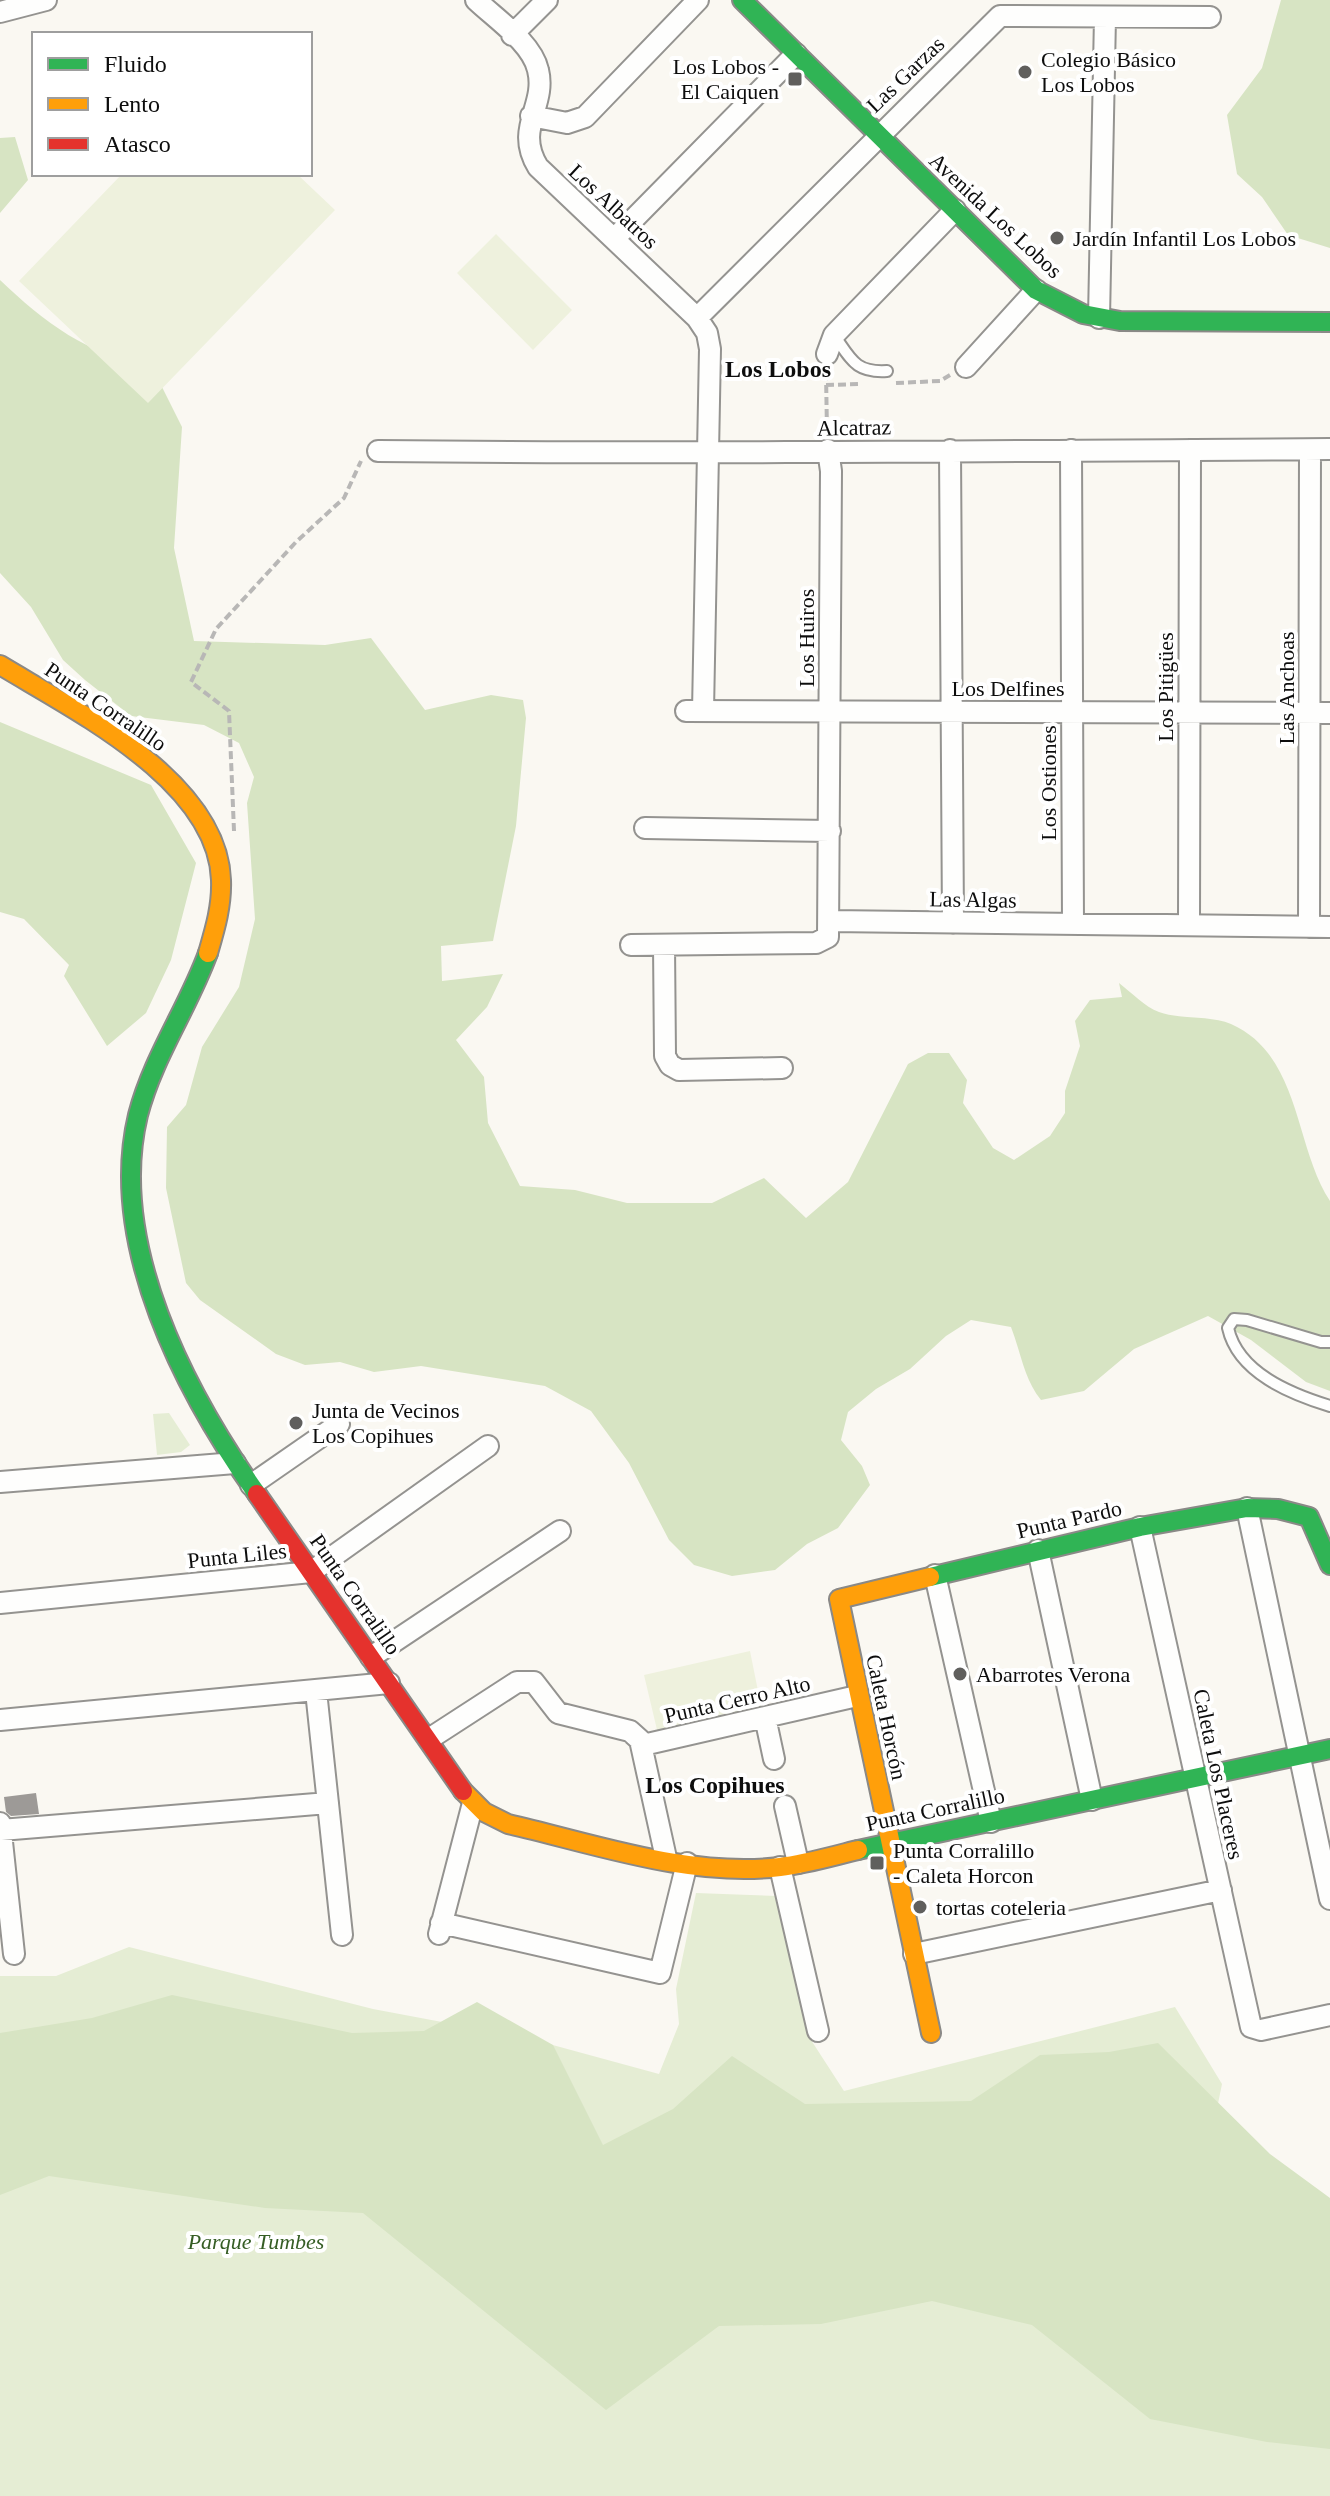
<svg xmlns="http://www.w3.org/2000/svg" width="1330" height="2496" font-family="'Times New Roman',serif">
	<rect width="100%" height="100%" fill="#faf8f2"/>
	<path fill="#e5edd4" d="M169 1413 190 1445 181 1452 157 1455 153 1414Z
		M696 1893 777 1896 811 2040 844 2091 1175 2007 1222 2084 1206 2162 1330 2251V2496H0V1976H56L129 1947 373 2009 527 2038 659 2074 679 2024 676 1989Z"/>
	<path fill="#d7e4c3" d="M1281 0H1330V248L1288 235 1262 197 1237 174 1227 115 1262 68Z
		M15 137 28 180 0 213V138Z
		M0 280C44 322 88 356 151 365L182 427 174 548 194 641 325 645 371 638 425 710 491 695 523 700 526 718 516 826 493 941 441 946 442 981 503 974 487 1007 456 1040 484 1077 488 1123 520 1186 575 1190 627 1203H712L764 1178 806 1218 848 1182 908 1064 928 1053H949L967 1080 963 1103 993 1148 1014 1160 1050 1136 1065 1113V1091L1080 1046 1075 1021 1090 1000 1122 997 1119 983C1131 992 1145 1007 1159 1012 1181 1020 1210 1015 1231 1024 1301 1055 1294 1146 1330 1201V1391L1306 1382 1251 1340 1208 1316 1134 1349 1084 1391 1041 1400C1024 1379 1021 1353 1011 1327L971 1320 946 1336 910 1369 876 1389 848 1412 841 1440 862 1466 870 1485 838 1528 807 1544 775 1570 732 1576 694 1565 669 1540 629 1463 591 1411 545 1386 421 1366 374 1372 340 1362 305 1365 276 1354 200 1300 186 1283 166 1188 167 1127 186 1105 202 1047 239 987 255 919 247 803 254 777 239 743 204 725 131 716 85 680 63 660 31 607 0 573Z
		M0 722 151 785 196 863 171 960 146 1013 107 1046 64 976 69 965 24 919 0 912Z
		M172 1995 352 2033 424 2031 477 2002 553 2045 603 2145 673 2109 732 2056 805 2104 971 2101 1040 2055 1109 2052 1158 2043 1270 2154 1330 2198V2449L1267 2442 1150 2419 1032 2325 932 2301 821 2324 719 2326 606 2410 363 2213 265 2208 49 2176 0 2195V2033L92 2018Z"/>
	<path fill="#eef1dd" d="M122 174H297L335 210 148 403 19 281Z
		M496 234 572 310 533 350 457 273Z
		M750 1651 762 1711 658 1734 644 1675Z"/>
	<path fill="#9d9a97" d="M36 1793 39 1814 11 1816 6 1812 4 1797Z"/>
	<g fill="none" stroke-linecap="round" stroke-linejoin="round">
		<g stroke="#949390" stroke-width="14">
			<path id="lane" d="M834 335C851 359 855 373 887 371
				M1330 1342H1321L1247 1320 1234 1319 1228 1328C1238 1373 1291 1394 1330 1406"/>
		</g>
		<g stroke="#949390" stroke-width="24">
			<path id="street" d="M476 0C496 19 532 43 538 70 547 106 514 128 538 167L697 318 707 333 710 349 703 711
				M0 12 46 0
				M512 35 547 0
				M531 116 567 123 585 117 698 0
				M614 239 796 54
				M697 318 1000 16 1210 17
				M1099 318 1105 17
				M827 354 834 335 955 210
				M966 367 1036 290
				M950 450 953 923
				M1071 450 1073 924
				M378 451C695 454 1013 451 1330 449
				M686 711 1330 713
				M645 828 830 831
				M830 921 1330 927
				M1189 925 1190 450
				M1309 927 1310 450
				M631 945 816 943 828 937 831 471 828 450
				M664 945 665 1056 670 1065 679 1070 782 1068
				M0 1482 235 1463
				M251 1485 339 1424
				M1247 1508 1330 1899
				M1140 1527 1251 2027 1261 2030 1330 2015
				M1038 1550 1092 1800
				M935 1575 991 1822
				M0 1603 311 1572 488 1446
				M371 1657 560 1531
				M316 1691 342 1935
				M765 1717 774 1759
				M0 1720 389 1683
				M429 1739 517 1682H534L558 1713 630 1731 640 1740 666 1858
				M643 1745 857 1696
				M785 1806 798 1863
				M0 1823 14 1954
				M1 1830 328 1803
				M780 1867 818 2031
				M441 1923 660 1973 687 1863
				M439 1934 473 1803
				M914 1954 1221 1890"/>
		</g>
		<g stroke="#8a8987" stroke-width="22">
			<path id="fast" d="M742 0 1036 290 1083 314 1120 321 1330 322
				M208 953C188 1008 153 1057 138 1115 107 1244 185 1392 257 1494
				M930 1577 1140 1527 1247 1508 1278 1509 1309 1517 1330 1565
				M858 1850 1330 1749"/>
		</g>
		<g stroke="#8a8987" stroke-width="22">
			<path id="slow" d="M0 665C74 710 218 781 221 880 222 906 215 929 208 953
				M930 1577 839 1599 931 2033
				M463 1791 484 1812 508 1824C595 1844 690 1878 780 1867 806 1864 833 1856 858 1850"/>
		</g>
		<g stroke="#8a8987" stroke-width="22">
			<path id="jam" d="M257 1494 463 1791"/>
		</g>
		<path stroke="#b8b7b6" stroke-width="4" stroke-dasharray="8 4" stroke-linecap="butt" d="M826 373 827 432
			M896 383 940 381 950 375
			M826 385 860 384
			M234 831 229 711 191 682 216 629 296 542 344 498 361 461"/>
		<use href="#lane" stroke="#fefefd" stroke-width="10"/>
		<use href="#street" stroke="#fefefd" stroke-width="20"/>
		<use href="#fast" stroke="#30b455" stroke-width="18"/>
		<use href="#slow" stroke="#ff9f0a" stroke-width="18"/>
		<use href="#jam" stroke="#e5322d" stroke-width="18"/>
	</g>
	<g fill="#605f5d" stroke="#fff" stroke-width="3">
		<circle cx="1025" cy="72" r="8"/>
		<rect x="787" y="71" width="16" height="16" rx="4"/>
		<circle cx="1057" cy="238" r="8"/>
		<circle cx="296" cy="1423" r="8"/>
		<circle cx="960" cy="1674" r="8"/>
		<rect x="869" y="1855" width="16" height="16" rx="4"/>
		<circle cx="920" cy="1907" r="8"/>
	</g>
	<g text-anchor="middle" stroke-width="8" stroke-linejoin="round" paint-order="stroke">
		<g font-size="22" fill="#0d0d0d" stroke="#fff" text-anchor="start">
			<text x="1041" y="67">Colegio Básico<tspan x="1041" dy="25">Los Lobos</tspan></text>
			<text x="779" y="74" text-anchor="end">Los Lobos -<tspan x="779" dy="25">El Caiquen</tspan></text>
			<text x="1073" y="246">Jardín Infantil Los Lobos</text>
			<text x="312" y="1418">Junta de Vecinos<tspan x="312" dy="25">Los Copihues</tspan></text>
			<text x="976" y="1682">Abarrotes Verona</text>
			<text x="893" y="1858">Punta Corralillo<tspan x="893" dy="25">- Caleta Horcon</tspan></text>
			<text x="936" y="1915">tortas coteleria</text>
		</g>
		<g font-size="22" fill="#0d0d0d" stroke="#fff">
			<text transform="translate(905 74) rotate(-44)" y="8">Las Garzas</text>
			<text transform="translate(614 206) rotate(43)" y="8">Los Albatros</text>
			<text transform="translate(996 215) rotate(43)" y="8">Avenida Los Lobos</text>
			<text transform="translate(854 427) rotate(-1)" y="8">Alcatraz</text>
			<text transform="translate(806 638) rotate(-90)" y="8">Los Huiros</text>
			<text transform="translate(1165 687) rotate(-90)" y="8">Los Pitigües</text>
			<text x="1008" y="696">Los Delfines</text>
			<text transform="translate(1286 688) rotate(-90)" y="8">Las Anchoas</text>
			<text transform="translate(106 706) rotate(34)" y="8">Punta Corralillo</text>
			<text transform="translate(1048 783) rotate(-90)" y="8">Los Ostiones</text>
			<text transform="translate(973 899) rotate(1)" y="8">Las Algas</text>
			<text transform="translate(1069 1519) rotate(-13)" y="8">Punta Pardo</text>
			<text transform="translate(237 1555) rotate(-6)" y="8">Punta Liles</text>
			<text transform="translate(356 1594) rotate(55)" y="8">Punta Corralillo</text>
			<text transform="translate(737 1699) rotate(-13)" y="8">Punta Cerro Alto</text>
			<text transform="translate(887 1717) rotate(78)" y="8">Caleta Horcón</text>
			<text transform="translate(1219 1774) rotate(78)" y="8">Caleta Los Placeres</text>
			<text transform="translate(935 1809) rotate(-12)" y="8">Punta Corralillo</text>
		</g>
		<g font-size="22" font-style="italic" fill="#355d24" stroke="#fff">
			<text x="256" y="2249">Parque Tumbes</text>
		</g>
		<g font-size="24" font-weight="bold" fill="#0d0d0d" stroke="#fff">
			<text x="778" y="377">Los Lobos</text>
			<text x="715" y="1793">Los Copihues</text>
		</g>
	</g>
	<rect x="32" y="32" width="280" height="144" fill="#ffffff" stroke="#9e9e9e" stroke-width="2"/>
	<rect x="48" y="58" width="40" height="12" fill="#30b455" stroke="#9e9e9e" stroke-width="2"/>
	<text x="104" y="72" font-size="24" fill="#0d0d0d">Fluido</text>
	<rect x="48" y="98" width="40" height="12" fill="#ff9f0a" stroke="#9e9e9e" stroke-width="2"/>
	<text x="104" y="112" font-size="24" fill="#0d0d0d">Lento</text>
	<rect x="48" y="138" width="40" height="12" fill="#e5322d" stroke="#9e9e9e" stroke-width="2"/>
	<text x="104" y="152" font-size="24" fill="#0d0d0d">Atasco</text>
</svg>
